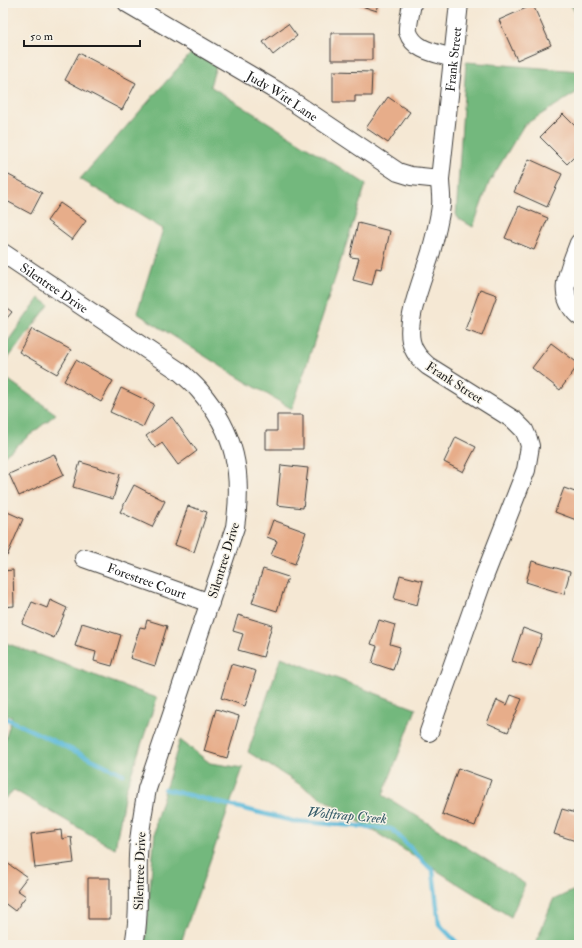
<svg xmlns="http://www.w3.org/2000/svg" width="582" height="948" font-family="'IM FELL Double Pica',serif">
	<rect width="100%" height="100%" fill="#f7f3e8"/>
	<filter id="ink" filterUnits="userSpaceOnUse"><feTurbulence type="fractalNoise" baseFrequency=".025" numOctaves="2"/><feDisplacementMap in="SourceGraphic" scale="8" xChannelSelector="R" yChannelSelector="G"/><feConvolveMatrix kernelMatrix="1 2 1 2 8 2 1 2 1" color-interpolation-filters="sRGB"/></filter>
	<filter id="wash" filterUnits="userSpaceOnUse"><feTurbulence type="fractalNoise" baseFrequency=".012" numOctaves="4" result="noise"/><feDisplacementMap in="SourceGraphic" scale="16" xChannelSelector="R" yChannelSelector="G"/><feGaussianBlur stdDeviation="0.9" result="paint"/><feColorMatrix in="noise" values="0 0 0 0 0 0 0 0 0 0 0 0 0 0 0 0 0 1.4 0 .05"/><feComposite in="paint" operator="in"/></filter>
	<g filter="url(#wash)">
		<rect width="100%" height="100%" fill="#f5e8d4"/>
		<path fill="#73b87d" stroke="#486a4c" d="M570 3H579V19Z
			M193 51 216 66 210 86 366 184 292 409 233 374 137 313 163 229 80 179Z
			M466 62 579 71V91L524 125 489 183 473 227 456 217Z
			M39 298 49 305 3 365V348Z
			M3 376 56 414 3 457Z
			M3 642 157 698 125 792 115 849 14 790 3 800V747L12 717 3 714Z
			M281 657 416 709 383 795 525 884 511 917 248 752Z
			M180 740 210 763 243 768 180 945H145L156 820Z
			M579 888V945H535L553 900Z"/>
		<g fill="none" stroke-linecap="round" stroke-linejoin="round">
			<path stroke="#5cbada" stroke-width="4.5" d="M3 717 123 774
				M164 789 293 821 392 829 433 871 439 924 459 945"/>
		</g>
		<g id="blocks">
			<path fill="#e7ad8a" d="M352 3H379L377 11Z
				M533 5 551 45 517 60 499 20Z
				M288 24 297 36 273 55 263 42Z
				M331 33H372V60H331Z
				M79 53 136 83 122 110 65 80Z
				M333 71 372 72 371 96H355V102H333Z
				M388 97 410 112 388 143 366 128Z
				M563 114 579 130V152L567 164 540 137Z
				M529 159 562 174 547 207 514 192Z
				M5 173 42 193 31 214 3 199V176Z
				M60 203 86 221 72 240 47 221Z
				M519 206 548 218 534 250 505 238Z
				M358 223 390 231 382 269 376 268 372 285 353 280 359 258 350 257Z
				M480 289 497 295 482 336 465 330Z
				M3 305 12 312 3 323Z
				M32 329 71 350 57 374 19 352Z
				M551 343 579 364 560 390 532 368Z
				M76 360 113 381 101 402 64 381Z
				M121 388 154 404 143 427 110 412Z
				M277 415H303V449H266V431H277Z
				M172 417 197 451 178 465 162 443 155 448 146 436Z
				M456 437 476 447 463 472 444 462Z
				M54 454 64 475 19 496 9 474Z
				M80 462 120 474 113 499 73 487Z
				M281 465 308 468 303 508 277 505Z
				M579 483V521L555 512 564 488 575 492Z
				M134 485 165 501 152 527 120 512Z
				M188 506 207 512 194 552 175 545Z
				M3 510 23 519 7 556 3 554Z
				M273 520 306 532 295 564 271 555 277 541 267 537Z
				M532 561 570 572 564 594 526 582Z
				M263 569 288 577 277 611 252 603Z
				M13 570 14 606 3 607V571Z
				M400 575 423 581 417 605 394 599Z
				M50 600 67 608 54 638 22 624 32 602 47 608Z
				M238 615 272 625 263 657 238 650 243 634 233 631Z
				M147 620 167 626 155 666 130 658 140 627 145 628Z
				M379 620 395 625 390 644 400 647 393 670 372 663 377 646 371 644Z
				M82 623 121 635 112 666 94 661 96 652 75 646Z
				M523 628 542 635 531 667 512 661Z
				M231 664 256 671 245 706 221 698Z
				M511 695 522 699 508 732 487 723 497 700 507 705Z
				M216 709 239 716 227 758 204 751Z
				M458 768 491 780 475 826 442 814Z
				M562 809 579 814V842L554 834Z
				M61 830 62 839 71 837 74 863 35 868 31 834Z
				M7 863 27 877 17 890 26 896 15 911 3 902V868Z
				M88 878H110V919H88Z"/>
		</g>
	</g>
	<g filter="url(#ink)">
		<use href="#blocks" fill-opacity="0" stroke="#3d3b38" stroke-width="1"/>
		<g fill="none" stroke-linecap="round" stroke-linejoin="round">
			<g stroke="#3d3b38" stroke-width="20">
				<g id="minor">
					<path id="s1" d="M127 3 277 91 398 172 411 176 440 179"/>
					<path d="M412 3C411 10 407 26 408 32 414 51 437 53 453 58"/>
					<path d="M579 243C570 269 554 293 579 316"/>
					<path id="s2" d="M3 253 179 371C186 377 193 383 199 390 236 433 243 473 235 527L147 789C143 811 139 833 138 856 137 886 140 915 134 945"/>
					<path id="s3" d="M84 558 210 603"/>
					<path id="s4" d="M429 732 481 585 526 470 530 446 528 439 524 430 514 420 428 366C420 359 413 352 411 341 406 317 424 276 431 252 435 237 439 221 441 206 442 197 440 188 440 179L459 3"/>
				</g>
			</g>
			<use href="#minor" stroke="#fff" stroke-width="18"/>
		</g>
	</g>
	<g text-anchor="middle" stroke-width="3" stroke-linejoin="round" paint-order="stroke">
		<g font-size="13" fill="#1c1c1c" stroke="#f7f3e8">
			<text dy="5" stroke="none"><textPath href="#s4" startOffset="754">Frank Street</textPath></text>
			<text dy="5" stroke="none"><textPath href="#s1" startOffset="181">Judy Witt Lane</textPath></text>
			<text dy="5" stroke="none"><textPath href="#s2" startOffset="62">Silentree Drive</textPath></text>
			<text transform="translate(455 382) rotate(33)" y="5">Frank Street</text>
			<text transform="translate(223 560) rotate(-73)" y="5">Silentree Drive</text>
			<text dy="5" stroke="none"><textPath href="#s3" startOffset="67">Forestree Court</textPath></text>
			<text transform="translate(139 871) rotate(-88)" y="5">Silentree Drive</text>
		</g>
		<g font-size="14" font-style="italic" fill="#365b68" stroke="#f7f3e8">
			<text transform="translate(347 815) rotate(5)" y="5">Wolftrap Creek</text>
		</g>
	</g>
	<rect width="582" height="948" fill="none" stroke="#f7f3e8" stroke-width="16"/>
	<path d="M24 40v6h116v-6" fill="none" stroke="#1c1c1c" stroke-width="2"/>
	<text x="30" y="40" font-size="12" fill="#1c1c1c" stroke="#f7f3e8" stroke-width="3" paint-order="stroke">50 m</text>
</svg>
